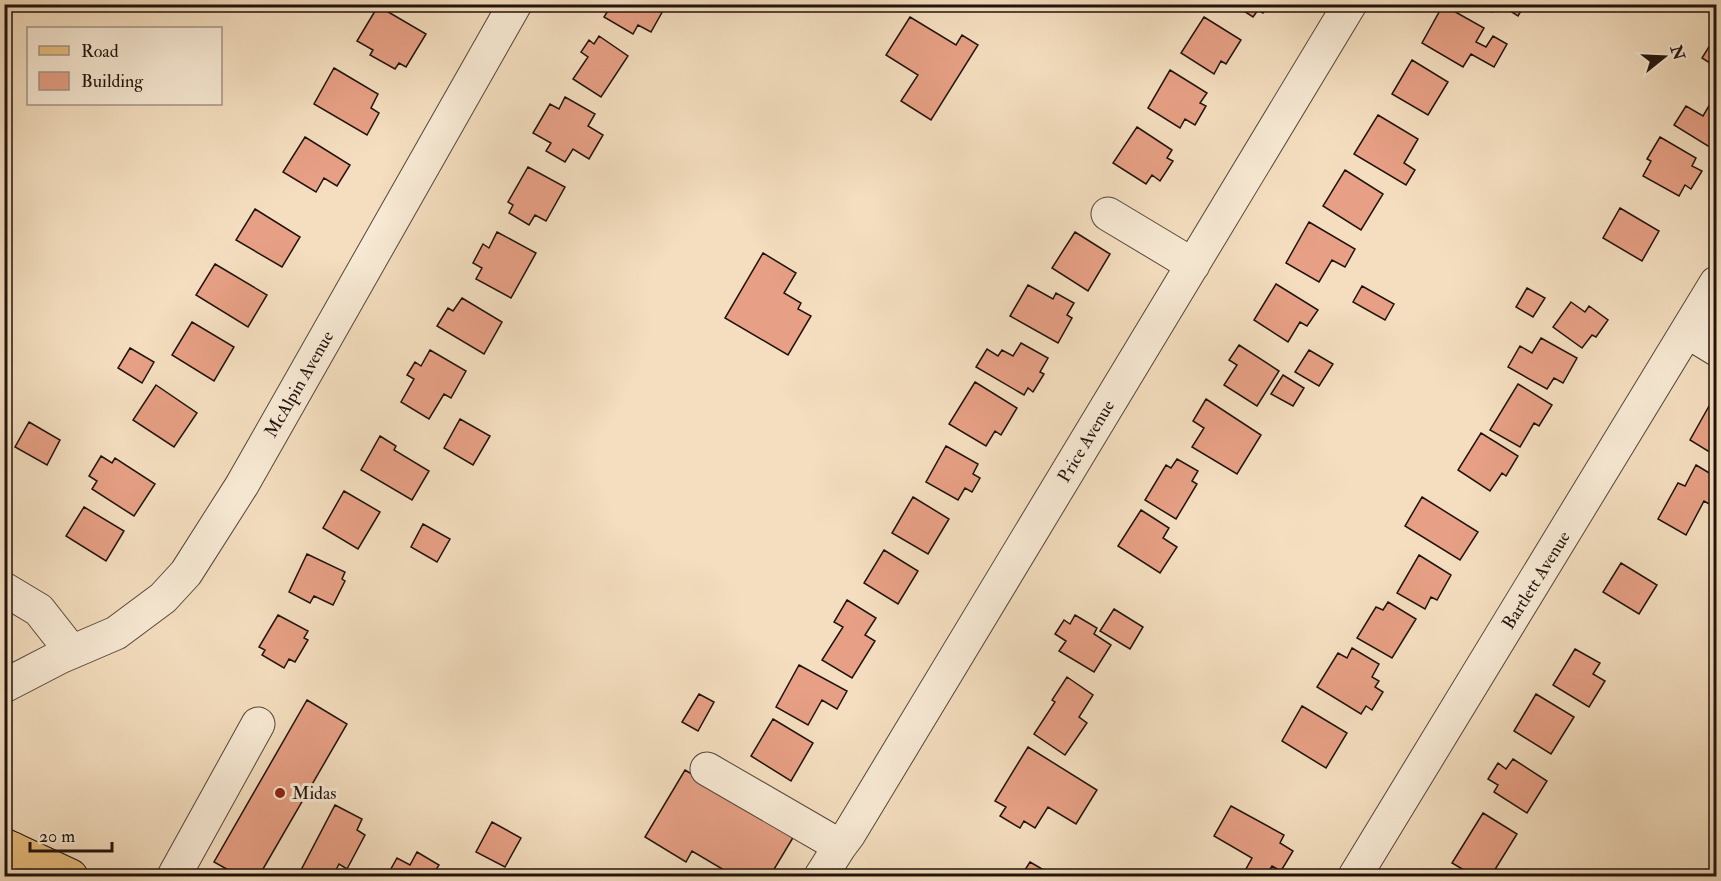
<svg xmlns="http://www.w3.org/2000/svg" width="1721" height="881" font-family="'IM FELL Double Pica',serif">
	<rect width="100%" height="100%" fill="#f4debf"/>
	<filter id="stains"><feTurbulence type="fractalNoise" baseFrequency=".00333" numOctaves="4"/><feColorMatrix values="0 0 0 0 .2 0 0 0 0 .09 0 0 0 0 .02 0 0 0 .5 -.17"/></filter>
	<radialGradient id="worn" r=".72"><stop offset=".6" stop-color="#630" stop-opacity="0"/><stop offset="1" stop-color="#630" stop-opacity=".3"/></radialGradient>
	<path fill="#e7a085" stroke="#20130d" stroke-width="1.5" d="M612 4H661L665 7 651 32 638 25 633 34 604 17Z
		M1233 4H1269L1263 13 1258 10 1253 17Z
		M1479 4H1497L1492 12Z
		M1499 4H1525L1518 16Z
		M1443 5 1484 28 1476 42 1486 47 1493 36 1507 44 1494 67 1471 54 1463 67 1422 43Z
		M378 6 426 34 406 67 399 63 395 69 370 55 373 50 357 41Z
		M910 17 956 45 962 35 978 45 931 120 901 101 918 75 886 55Z
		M1204 17 1241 40 1226 64 1221 61 1214 74 1181 53Z
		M599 36 628 56 601 97 573 79 588 57 581 52 589 40 594 44Z
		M1715 37 1716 38V67L1702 58Z
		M1412 60 1448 82 1428 115 1392 94Z
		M334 68 378 94 371 108 379 113 367 135 314 104Z
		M1170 70 1207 93 1200 103 1206 106 1195 125 1185 119 1180 128 1148 108Z
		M1716 94V151L1674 125 1686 106 1703 116Z
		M565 97 595 114 588 126 603 135 589 159 573 149 565 162 546 151 551 143 533 133 550 104 559 109Z
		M1378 115 1418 139 1404 163 1415 170 1406 185 1354 154Z
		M1137 127 1172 150 1167 158 1173 161 1160 181 1152 175 1146 184 1113 163Z
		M305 137 350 165 337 186 324 178 316 192 283 172Z
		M1660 137 1696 158 1692 166 1702 171 1691 189 1685 185 1679 196 1643 176 1651 161 1647 159Z
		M528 167 565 187 546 221 535 215 529 225 509 213 513 205 508 202Z
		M1345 170 1383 194 1361 230 1323 206Z
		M1620 208 1659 231 1642 261 1603 238Z
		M255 209 300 237 282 267 236 240Z
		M1309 222 1355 249 1345 267 1332 260 1319 282 1286 263Z
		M497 232 536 253 511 298 476 279 482 268 473 263 483 244 489 248Z
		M1075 232 1110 254 1088 291 1052 268Z
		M763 253 796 273 784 293 801 303 798 309 811 316 788 355 725 318Z
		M215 264 267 295 248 327 196 295Z
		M1276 284 1318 310 1307 326 1300 322 1288 342 1254 320Z
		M1028 285 1053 299 1056 293 1074 303 1067 315 1072 318 1058 343 1010 316Z
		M1362 286 1394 304 1385 320 1353 302Z
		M1527 288 1545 298 1533 317 1516 307Z
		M462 298 502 322 484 354 437 326 448 308 453 311Z
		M1571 302 1585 312 1589 306 1608 320 1596 337 1592 335 1582 348 1553 327Z
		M192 322 234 347 214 381 172 355Z
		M1541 338 1577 358 1563 383 1554 378 1547 389 1508 367 1520 346 1532 353Z
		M1021 343 1048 358 1040 372 1044 374 1033 392 1028 388 1024 395 976 367 987 349 998 356 1002 350 1013 356Z
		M1239 345 1279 371 1257 406 1224 385 1237 365 1229 360Z
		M130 348 154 362 142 383 118 368Z
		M430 350 466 371 451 398 444 394 429 419 401 402 414 379 407 375 415 362 421 366Z
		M1309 350 1333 364 1319 386 1295 372Z
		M1283 375 1304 388 1293 406 1271 394Z
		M975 382 1017 408 1001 435 995 431 986 446 949 424Z
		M1518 384 1552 405 1539 426 1534 423 1520 447 1490 430Z
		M156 385 197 413 174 447 133 420Z
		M1206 399 1261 435 1237 474 1192 447 1204 428 1193 421Z
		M1713 399 1716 401V456L1690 440Z
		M460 419 490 436 473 465 444 448Z
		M29 422 60 440 47 465 15 447Z
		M1481 433 1518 456 1506 476 1502 473 1490 491 1458 470Z
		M380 436 396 446 394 450 429 471 412 500 361 470Z
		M946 446 978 464 973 474 980 478 972 492 965 488 958 500 926 482Z
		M101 456 112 463 115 458 155 484 134 516 92 489 97 481 89 476Z
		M1177 459 1198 471 1192 481 1197 484 1176 519 1145 500 1166 465 1171 468Z
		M1696 465 1716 477V496L1711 505 1704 501 1686 535 1658 519 1678 483 1685 486Z
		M344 491 380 512 358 549 323 528Z
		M913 497 949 519 928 554 892 533Z
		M1422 497 1478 532 1460 560 1405 526Z
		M84 507 124 531 106 561 66 536Z
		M1141 510 1169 528 1163 538 1177 547 1160 573 1118 546Z
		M423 524 450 539 437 562 411 547Z
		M884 550 918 571 898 604 864 583Z
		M307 554 345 572 342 579 345 581 333 605 314 596 310 603 289 592Z
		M1419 555 1451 575 1437 600 1431 597 1425 609 1397 593Z
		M1621 563 1657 585 1639 614 1603 592Z
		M847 600 876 618 865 635 875 641 852 678 822 660 843 627 834 622Z
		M1388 602 1416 619 1392 658 1357 638 1376 607 1383 610Z
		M1114 609 1143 627 1130 649 1100 631Z
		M278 615 308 631 304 638 308 640 295 662 289 659 284 668 262 655 265 650 259 647Z
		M1075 615 1097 628 1094 634 1111 645 1094 672 1059 651 1066 641 1055 634 1064 620 1070 624Z
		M1352 648 1379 664 1372 677 1379 681 1375 687 1383 692 1372 710 1366 706 1361 714 1317 687 1338 653 1347 658Z
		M1575 649 1600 663 1593 674 1605 681 1589 707 1553 685Z
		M799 665 847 691 837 709 822 700 808 725 776 707Z
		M1067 677 1093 695 1079 717 1087 723 1065 755 1034 734 1055 702 1052 700Z
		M699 694 714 702 698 731 682 722Z
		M1536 694 1574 717 1551 754 1514 731Z
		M307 700 347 724 259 876H239L214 862Z
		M1302 706 1347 733 1326 768 1282 741Z
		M773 719 813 743 791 781 751 756Z
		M1028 747 1097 790 1076 824 1048 807 1035 828 1024 821 1020 828 1000 816 1006 807 995 801Z
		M1513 759 1547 781 1527 813 1494 792 1498 785 1488 779 1498 763 1506 769Z
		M685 770 794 836 770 876H734L692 851 686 862 645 837Z
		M335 805 362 819 357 830 365 835 347 869 339 864 333 876H309L300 872Z
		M1231 806 1284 835 1280 843 1293 851 1281 871 1272 866 1266 876H1260L1246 869 1252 858 1214 836Z
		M1483 813 1517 834 1491 876H1474L1452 863Z
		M492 822 521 838 505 867 476 852Z
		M417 852 439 865 434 873 440 876H387L397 858 410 865Z
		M1030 862 1054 876H1021Z"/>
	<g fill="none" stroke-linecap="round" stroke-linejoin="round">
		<g stroke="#55463a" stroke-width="35">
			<path id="minor" d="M1108 214 1193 265
				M1688 332 1716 349
				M4 589 39 610 72 652
				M4 686 60 657 116 633 163 598 186 573 242 485 515 4
				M707 769 840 846
				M4 874 13 849
				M174 876 258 724
				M821 876 840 846 849 834 1350 4
				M1355 876 1716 283"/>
		</g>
		<g stroke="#20130d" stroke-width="35">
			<path id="major" d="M4 845 71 876"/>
		</g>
		<use href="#minor" stroke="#f8ead5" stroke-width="33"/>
		<use href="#major" stroke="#eabf80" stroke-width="33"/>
	</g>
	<circle fill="#8f2418" stroke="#f8ead5" stroke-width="2" cx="280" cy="793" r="6"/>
	<g text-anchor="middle" stroke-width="6" stroke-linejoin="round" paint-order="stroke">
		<g font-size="18" fill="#20130d" stroke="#f8ead5">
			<text transform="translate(299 384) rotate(-60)" y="6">McAlpin Avenue</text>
			<text transform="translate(1086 441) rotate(-59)" y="6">Price Avenue</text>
			<text transform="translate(1536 580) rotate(-58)" y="6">Bartlett Avenue</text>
		</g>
		<g font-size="18" fill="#20130d" stroke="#f8ead5" text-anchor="start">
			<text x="292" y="799">Midas</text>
		</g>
	</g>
	<rect width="1721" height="881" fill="none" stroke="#f4debf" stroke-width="24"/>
	<rect x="6" y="6" width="1709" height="869" fill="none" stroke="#20130d" stroke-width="3"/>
	<rect x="12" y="12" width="1697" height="857" fill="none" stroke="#20130d" stroke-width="1.5"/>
	<rect x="27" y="27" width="195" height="78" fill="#f8ead5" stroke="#a29485" stroke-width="1.5"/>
	<rect x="39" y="46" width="30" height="9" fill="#eabf80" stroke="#a29485" stroke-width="1.5"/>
	<text x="81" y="57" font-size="18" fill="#20130d">Road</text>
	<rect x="39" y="72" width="30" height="18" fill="#e7a085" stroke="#a29485" stroke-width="1.5"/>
	<text x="81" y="87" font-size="18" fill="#20130d">Building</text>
	<g transform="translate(1664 57) rotate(72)" stroke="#f8ead5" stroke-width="4.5" paint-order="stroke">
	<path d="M0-4.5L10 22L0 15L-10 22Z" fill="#20130d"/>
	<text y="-9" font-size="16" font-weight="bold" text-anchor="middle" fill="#20130d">N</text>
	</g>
	<path d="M30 842v9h82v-9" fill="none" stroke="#20130d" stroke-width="3"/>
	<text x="39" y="842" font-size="18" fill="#20130d" stroke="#f8ead5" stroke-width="4.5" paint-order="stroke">20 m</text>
	<rect width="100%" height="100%" filter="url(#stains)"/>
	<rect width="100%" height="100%" fill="url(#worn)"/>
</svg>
